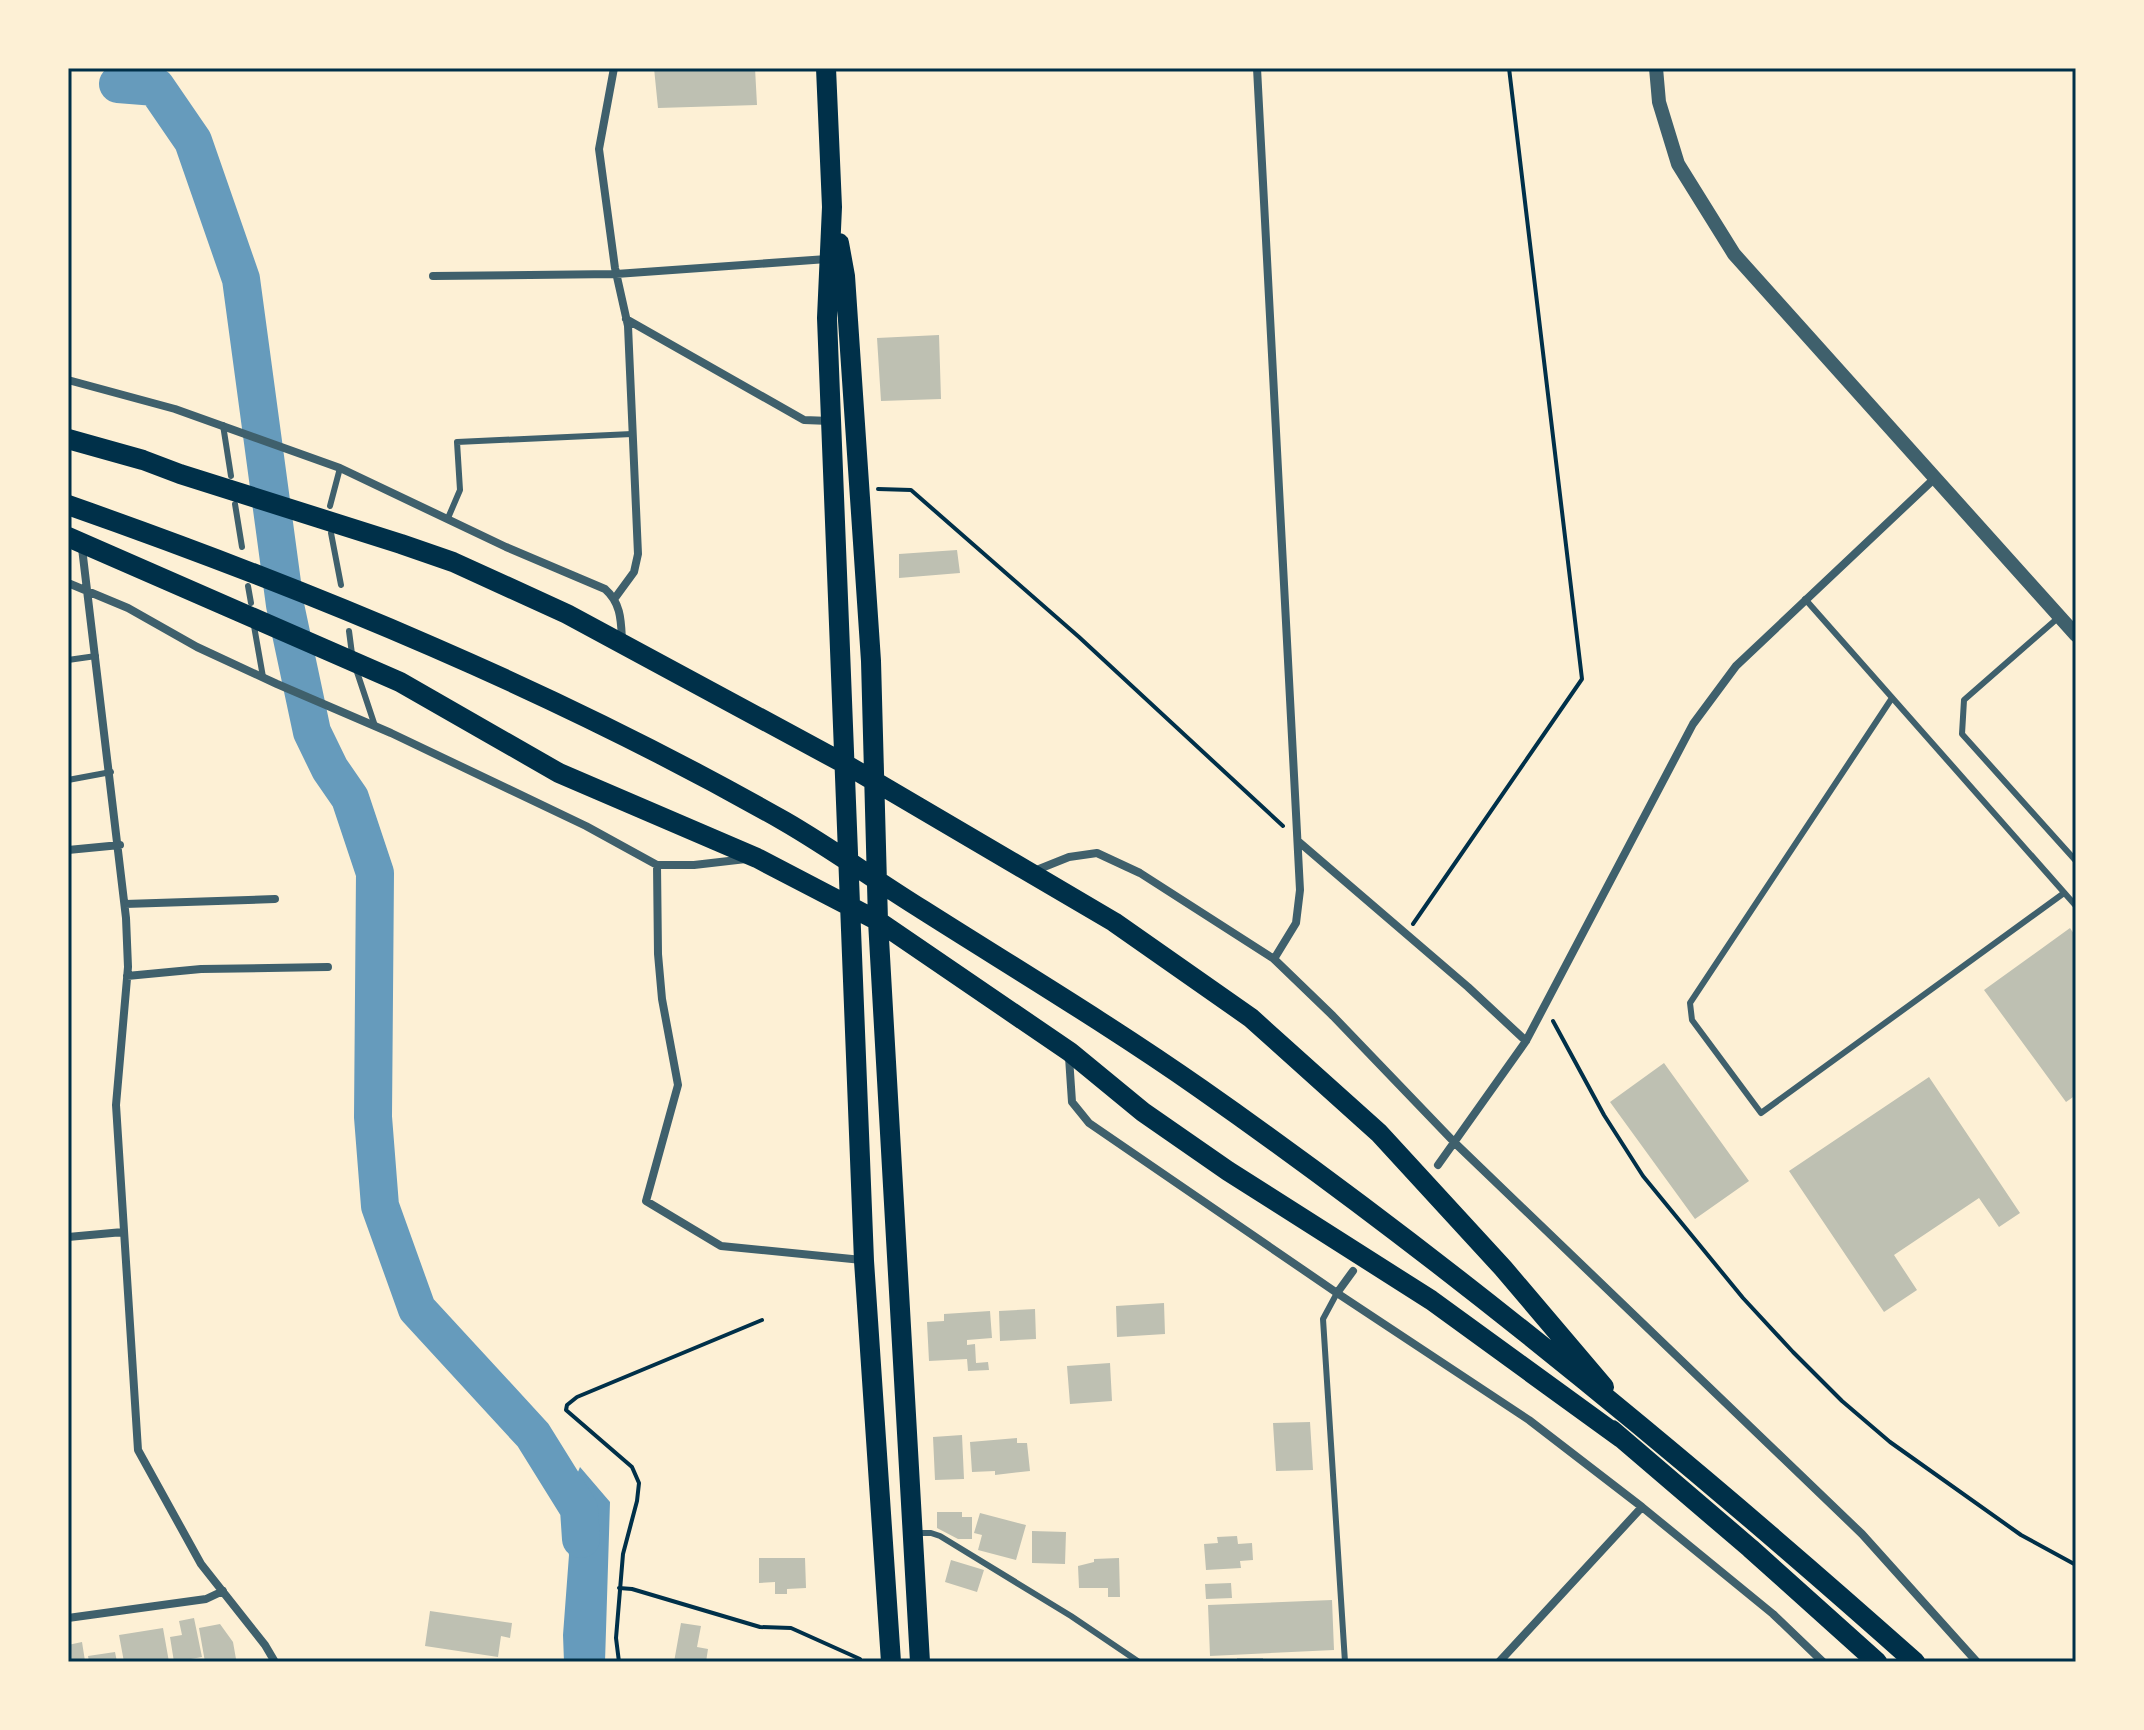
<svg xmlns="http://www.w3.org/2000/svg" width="2144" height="1730" font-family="'IBM Plex Serif',serif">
	<rect width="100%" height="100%" fill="#fdf0d5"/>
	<path fill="#669bbc" d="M580 1467 610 1502 605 1662H564L563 1635 569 1555 562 1511Z"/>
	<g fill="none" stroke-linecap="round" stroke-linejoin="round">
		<path stroke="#669bbc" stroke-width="6" d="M145 68 156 87"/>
		<path stroke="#669bbc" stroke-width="38" d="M118 84 156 87 193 141 241 279 285 605 312 732 330 769 350 798 375 873 373 1117 380 1206 417 1309 533 1435 579 1509 581 1539"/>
	</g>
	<path fill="#bec0b2" d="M654 68H755L757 105 658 108Z
		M939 335 941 399 881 401 877 338Z
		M957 550 960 573 899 578V554Z
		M2070 928 2076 937V1095L2066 1102 1984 990Z
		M1664 1063 1749 1181 1695 1219 1610 1102Z
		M1929 1077 2020 1213 1999 1227 1979 1198 1894 1255 1917 1290 1884 1312 1789 1171Z
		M1164 1303 1165 1334 1117 1337 1116 1306Z
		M1035 1309 1036 1339 1000 1341 999 1311Z
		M990 1311 992 1338 967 1340V1345L975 1344 976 1363 988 1362 989 1370 968 1371 967 1359 929 1361 927 1322 944 1321V1314Z
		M1110 1363 1112 1401 1070 1404 1067 1366Z
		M1310 1422 1313 1470 1276 1471 1273 1423Z
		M962 1435 964 1479 935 1480 933 1437Z
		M1017 1438V1443H1027L1030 1471 995 1475V1471L972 1472 970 1442Z
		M937 1512H962V1517H972V1539H958L937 1528Z
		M980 1513 1026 1525 1016 1560 978 1550 982 1535 974 1533Z
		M1032 1531 1066 1532 1065 1564 1032 1563Z
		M1237 1536 1238 1544 1252 1543 1253 1560 1240 1561 1241 1568 1206 1570 1204 1544 1218 1543 1217 1537Z
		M759 1558H805L806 1588 787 1589V1594H775V1582L759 1583Z
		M1119 1558 1120 1597H1108V1588H1079L1078 1566 1094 1562V1559Z
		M951 1560 984 1570 977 1592 945 1582Z
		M1231 1583 1232 1598 1206 1599 1205 1584Z
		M1332 1600 1334 1650 1210 1656 1208 1605Z
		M430 1611 512 1623 510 1638 501 1636 498 1657 425 1646Z
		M194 1618 202 1657 174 1662 170 1637 182 1635 179 1621Z
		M681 1623 701 1626 697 1647 708 1649 706 1662H674Z
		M220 1624 233 1642 236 1659 205 1662 199 1628Z
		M163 1628 169 1662H124L119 1635Z
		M82 1642 85 1661 68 1662V1645Z
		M115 1652 117 1662H89L88 1656Z
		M1237 1658H1263V1662H1237Z"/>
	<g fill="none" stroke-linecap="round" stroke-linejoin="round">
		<path stroke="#003049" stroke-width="4" d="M878 489 911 490 1079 637 1283 826
			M1413 924 1582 679 1509 68
			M1553 1021 1604 1115 1643 1176 1743 1298 1793 1352 1842 1401 1890 1442 2021 1535 2076 1565
			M619 1588 632 1589 760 1627 791 1628 860 1659
			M619 1662 616 1638 623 1554 637 1501 639 1483 632 1467 566 1410 567 1405 577 1397 762 1320"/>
		<path stroke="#3f606c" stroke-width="6" d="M223 425 231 476
			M235 504 242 547
			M330 506 340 468
			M448 518 460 490 457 442 632 434
			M331 533 341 585
			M248 586 251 603
			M1805 599 2076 906
			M2059 617 1964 700 1962 734 2076 861
			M254 626 263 677
			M349 631 352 654
			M68 660 96 656
			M357 672 375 726
			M1892 698 1690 1003 1692 1020 1761 1113 2064 893
			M68 780 111 772
			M1337 1293 1323 1319 1345 1662
			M916 1533H931L940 1536 1071 1616 1139 1662"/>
		<path stroke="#3f606c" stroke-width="8" d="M614 68 599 149 615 268 628 326 638 554 634 572 615 598
			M1257 68 1300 890 1296 923 1274 959
			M433 276 616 274 827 259
			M626 319 804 420 830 421
			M68 380 175 409 340 468 506 547 605 589C621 603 621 620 622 640
			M82 548 126 918 128 967 116 1105 138 1450 201 1564 265 1645 275 1662
			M68 583 128 608 197 647 277 684 391 733 586 826 657 865H694L746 859
			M1299 842 1468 987 1526 1041
			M68 850 120 845
			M657 865 658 954 662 999 678 1085 646 1201 721 1246 862 1260
			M1034 871 1069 857 1097 853 1140 873 1274 959 1333 1016 1455 1143 1862 1534 1977 1662
			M125 904 275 899
			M127 976 201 969 328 967
			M1069 1057 1072 1102 1089 1123 1337 1293 1529 1420 1642 1507 1773 1614 1823 1662
			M1438 1165 1526 1041 1693 724 1736 666 1935 478
			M68 1237 123 1232
			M1337 1293 1353 1271
			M68 1618 206 1599 223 1591
			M1499 1662 1642 1507"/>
		<path stroke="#3f606c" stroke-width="14" d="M1656 68 1659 102 1678 164 1734 254 2076 635"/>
		<path stroke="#003049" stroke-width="20" d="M826 68 832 207 827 318 864 1261 891 1662
			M839 243 845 276 871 661 878 921 920 1662
			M68 439 143 460 180 474 401 544 453 562 567 614 845 764 1114 922 1251 1018 1379 1133 1503 1268 1604 1387
			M68 505C313 591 557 692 784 821 831 848 876 881 923 910 1016 969 1111 1026 1201 1089 1451 1264 1687 1459 1915 1662
			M68 537 400 682 559 773 757 858 878 921 1070 1052 1143 1112 1228 1171 1431 1300 1621 1438
			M1612 1430 1750 1548 1877 1662"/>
	</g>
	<rect width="2144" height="1730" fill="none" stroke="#fdf0d5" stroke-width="140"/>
	<rect x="70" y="70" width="2004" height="1590" fill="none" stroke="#003049" stroke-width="3"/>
</svg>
